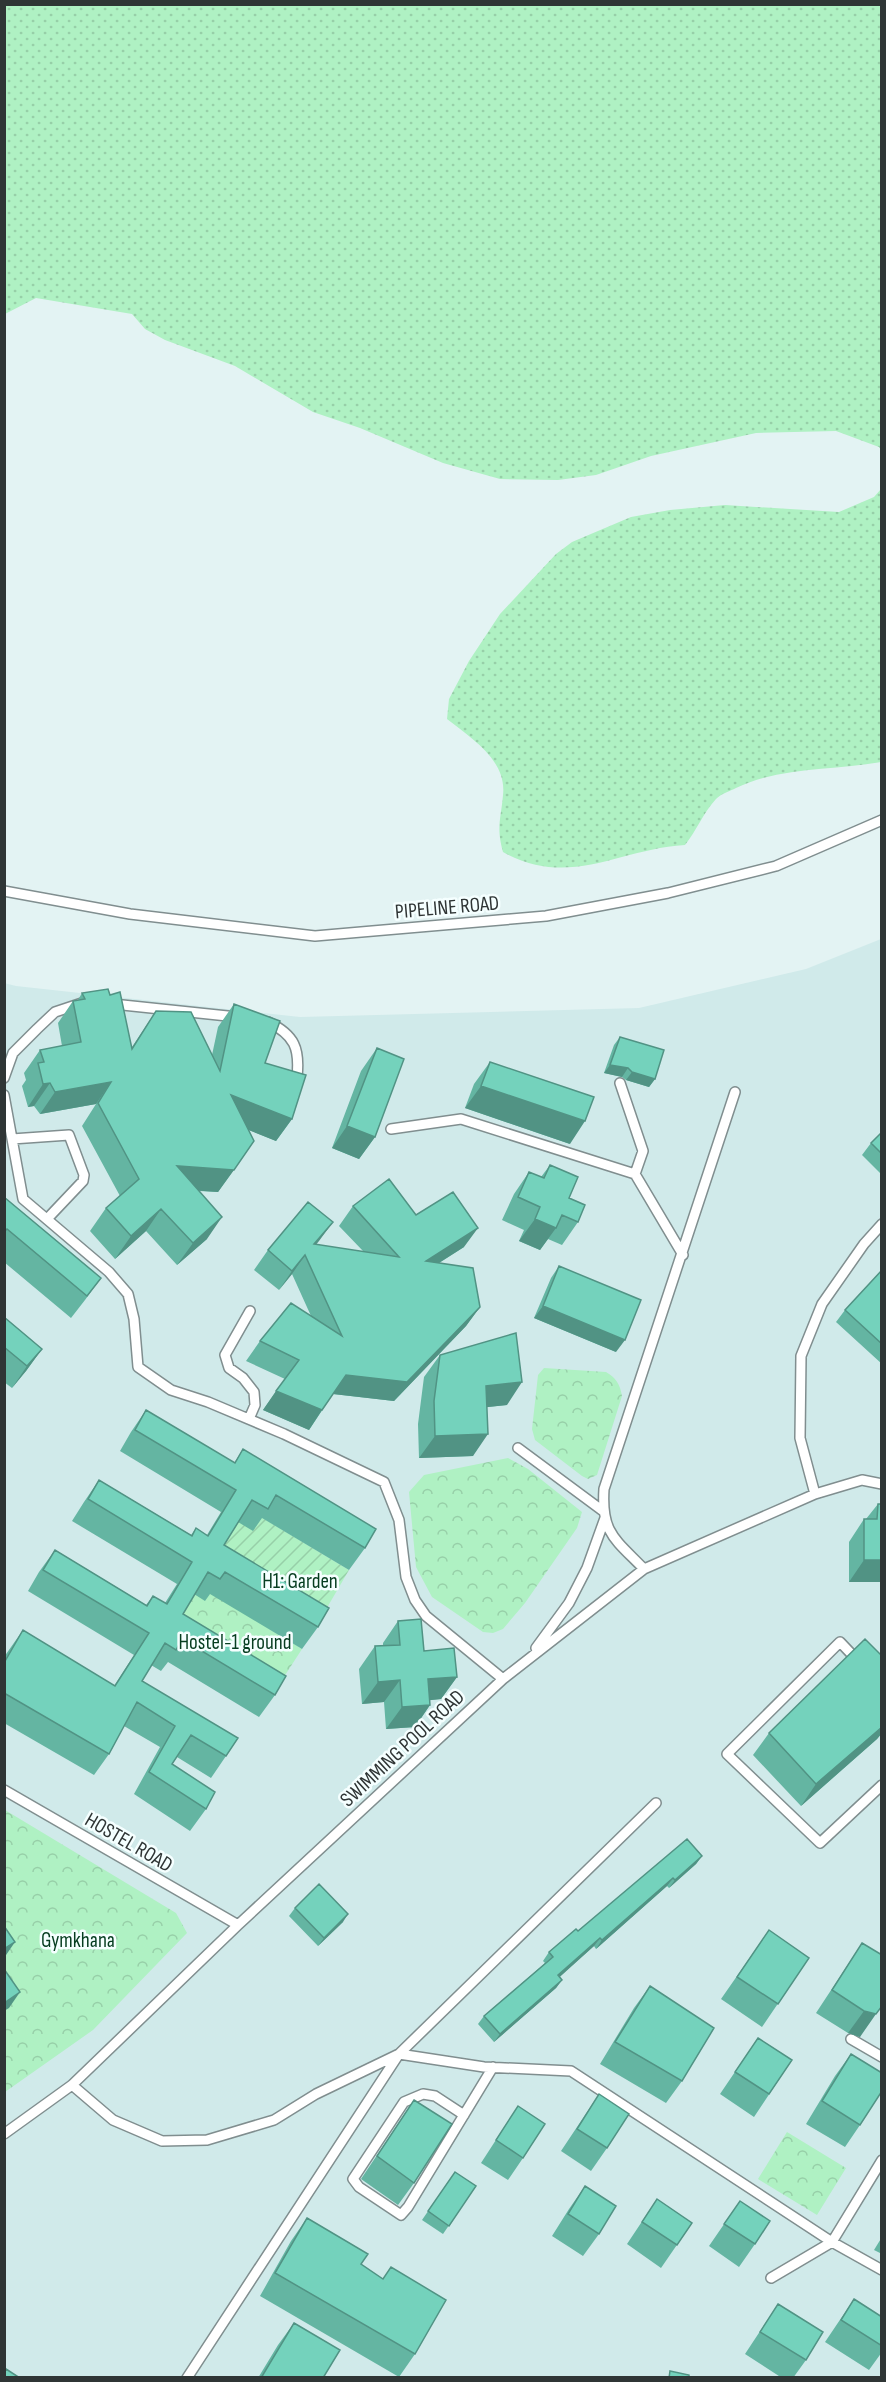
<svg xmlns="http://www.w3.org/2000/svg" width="886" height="2382" font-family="'Sofia Sans Condensed',sans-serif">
	<defs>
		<pattern id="grass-dots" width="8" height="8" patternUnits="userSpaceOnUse" patternTransform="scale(1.5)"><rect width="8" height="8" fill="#aff1c3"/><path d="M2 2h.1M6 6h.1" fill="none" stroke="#97cfa8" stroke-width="1.8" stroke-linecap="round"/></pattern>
		<pattern id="park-crowns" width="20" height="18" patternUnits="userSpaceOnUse" patternTransform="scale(1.5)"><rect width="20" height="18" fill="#aff1c3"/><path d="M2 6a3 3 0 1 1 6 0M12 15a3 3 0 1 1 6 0" fill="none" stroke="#97cfa8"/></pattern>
		<pattern id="garden-furrows" width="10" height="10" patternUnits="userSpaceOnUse" patternTransform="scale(1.5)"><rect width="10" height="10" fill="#aff1c3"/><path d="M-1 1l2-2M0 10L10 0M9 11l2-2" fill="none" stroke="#97cfa8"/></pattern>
	</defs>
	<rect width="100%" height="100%" fill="#e3f3f3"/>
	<path fill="#d0eaea" d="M881 939V2377H5L4 983 16 986 300 1017 639 1008 806 969Z"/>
	<path fill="url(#grass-dots)" d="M5 4 881 5V450L879 447 836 431 756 433 651 456 596 475 558 480 500 479 443 463 360 428 313 412 235 366 165 340 145 329 132 314 36 298 5 314Z
		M881 489V762C833 771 782 766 736 788 730 791 721 794 716 799 703 813 697 830 685 845 618 849 570 889 503 852 496 827 501 819 503 795 507 760 471 738 447 719L449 699 469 661 500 614 556 554 572 542 631 517 670 510 725 505 839 512 874 497Z"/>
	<path fill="url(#park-crowns)" d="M544 1368 606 1372C616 1378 620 1384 622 1396L597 1475 588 1479 582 1476 535 1440 532 1429 538 1375Z
		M508 1458 528 1469 582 1512 577 1528 525 1603 503 1629 493 1633 483 1632 432 1597 416 1567 409 1492 424 1475Z
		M199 1585 302 1649 271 1697 168 1635Z
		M5 1810 176 1913 187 1933 93 2030 5 2092Z
		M787 2132 846 2168 817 2215 758 2179Z"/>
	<path fill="url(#garden-furrows)" d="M261 1517 349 1570 314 1630 209 1567 237 1521Z"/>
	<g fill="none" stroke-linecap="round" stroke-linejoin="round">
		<g stroke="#808e8f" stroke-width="12">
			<path id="lane" d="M4 891 130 914 315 936 546 916 668 893 776 866 882 820
				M113 1004 237 1017
				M268 1022C295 1035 300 1049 297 1077
				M4 1078 13 1053 37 1029 55 1012 82 1003
				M620 1083 643 1151 635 1174 683 1255
				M4 1095 23 1199 109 1272 128 1294 134 1319 138 1367 171 1390 208 1402 284 1434 384 1482 399 1520 406 1577 415 1600 426 1616 503 1679
				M391 1129 461 1119 635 1174
				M12 1139 69 1135 84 1175 83 1181 47 1219
				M249 1419 255 1405 254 1392 243 1378 229 1368 225 1355 250 1311
				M518 1448 603 1511
				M815 1494 800 1438 801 1356 822 1304 864 1244 882 1224
				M644 1569C615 1539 601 1533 604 1489L735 1092
				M536 1648 569 1603 587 1568 605 1518
				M859 1662 840 1642 727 1754 820 1843 882 1785
				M4 1790 238 1925
				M851 2039 882 2057
				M72 2085 113 2120 162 2141 207 2140 274 2120 316 2094 399 2054 484 2067 571 2071 832 2242 882 2270
				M464 2115 435 2096 423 2094 404 2102 353 2179 359 2187 401 2215 408 2207 493 2067
				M4 2134 72 2085 238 1925 503 1679 644 1569 815 1494 862 1480 882 1484
				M771 2278 832 2242 882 2160
				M187 2378 399 2054 656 1803"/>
		</g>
		<use href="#lane" stroke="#fff" stroke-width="9"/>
	</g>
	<path fill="#64b5a2" d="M82 993 110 995 132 1047 156 1011 212 1055 218 1027 234 1004 265 1063 292 1119 276 1141 249 1130 254 1141 218 1192 199 1191 207 1239 177 1265 146 1231 115 1259 90 1231 106 1208 120 1196 82 1126 96 1104 40 1114 34 1106 28 1107 22 1086 26 1080 24 1073 40 1050 62 1046 58 1023 73 1001 78 1000Z
		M620 1037 655 1079 649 1087 626 1080 622 1077 604 1073 614 1045Z
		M377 1048 375 1137 359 1159 332 1148 361 1071Z
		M490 1062 570 1144 465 1108 474 1084Z
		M882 1132V1175L862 1155 871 1143Z
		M550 1165 569 1198 578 1222 562 1245 548 1239 540 1250 519 1241 524 1230 502 1220 514 1194 529 1172 541 1177Z
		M4 1197 101 1278 85 1300 71 1318 4 1262Z
		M353 1206 416 1215 464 1247 439 1263 480 1307 466 1326 394 1401 333 1394 309 1430 263 1410 285 1379 246 1361 260 1341 311 1316 292 1274 279 1290 254 1270 268 1250 363 1251 339 1226Z
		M559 1266 616 1352 534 1318 551 1278Z
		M882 1270V1364L836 1322 845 1310Z
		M4 1317 42 1349 26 1371 12 1388 4 1382Z
		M440 1355 507 1405 487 1407 473 1456 419 1458 418 1424 424 1377Z
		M146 1410 234 1463 243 1449 365 1548 349 1570 262 1518 253 1531 238 1522 224 1545 318 1627 302 1649 210 1594 205 1601 194 1594 183 1614 275 1695 259 1717 168 1662 161 1671 151 1665 142 1681 226 1756 211 1778 177 1757 172 1764 206 1809 190 1831 134 1794 160 1747 124 1726 109 1754 94 1775 4 1723V1657L23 1630 114 1686 134 1655 28 1591 39 1572 55 1550 146 1605 153 1596 165 1603 177 1584 72 1521 84 1502 99 1480 191 1535 196 1528 207 1535 221 1512 120 1451 131 1432Z
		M878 1504 882 1582H849V1542L864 1519H866Z
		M398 1621 424 1651 457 1677 441 1699 430 1700V1705L415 1727 386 1729 384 1702 362 1704 359 1669 375 1646H383V1643Z
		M882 1656V1733L877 1739 801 1806 753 1755 769 1733Z
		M702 1856 696 1864 669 1888 667 1886 596 1949 594 1946 559 1977 562 1980 556 1988 494 2042 478 2024 484 2016 545 1963 543 1961 549 1952Z
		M295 1908 343 1922 318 1946 289 1916Z
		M769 1930 809 1958 762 2027 721 1999Z
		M862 1943 882 1955 860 2037 848 2033 816 2013Z
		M650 1986 682 2081 666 2103 600 2064 634 2008Z
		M758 2038 792 2060 754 2117 720 2094Z
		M851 2054 860 2125 845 2147 806 2124 835 2076Z
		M599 2094 607 2148 591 2171 561 2151Z
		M414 2100V2183L398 2205 361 2179Z
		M518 2106 523 2158 508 2180 481 2163Z
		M455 2172 476 2186 443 2234 422 2220Z
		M585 2186 599 2234 583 2256 552 2236 569 2209Z
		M657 2199 692 2223 661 2268 627 2244Z
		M740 2201 755 2244 739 2267 709 2246Z
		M307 2218 361 2264 415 2354 399 2377 260 2296 291 2241Z
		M882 2237V2254L874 2250Z
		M854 2299 882 2317V2352L869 2370 825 2342Z
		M778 2304 806 2360 793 2378H782L745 2354Z
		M294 2323 323 2378H258L278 2345Z"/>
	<path fill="#519384" d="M610 1065 628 1068 622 1077 604 1073Z
		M632 1072 655 1079 649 1087 626 1080Z
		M111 1082 96 1104 40 1114 55 1092Z
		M50 1083 34 1106 28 1107 43 1084Z
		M481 1086 585 1121 570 1144 465 1108Z
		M231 1095 292 1119 276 1141 216 1117Z
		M347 1126 375 1137 359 1159 332 1148Z
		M177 1166 234 1170 218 1192 161 1188Z
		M161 1209 146 1231 115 1259 131 1236Z
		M222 1217 207 1239 177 1265 193 1243Z
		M535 1219 556 1228 540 1250 519 1241Z
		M333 1222 319 1241 306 1257 314 1244Z
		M478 1228 464 1247 412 1280 426 1261Z
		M305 1255 292 1274 279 1290 292 1271Z
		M543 1306 625 1340 616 1352 534 1318Z
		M480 1307 466 1326 394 1401 333 1394 346 1375Z
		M42 1349 26 1371 12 1388 27 1366Z
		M522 1382 507 1405 470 1409 486 1386Z
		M276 1391 322 1410 309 1430 263 1410Z
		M488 1434 473 1456 419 1458 435 1436Z
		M864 1560H882V1582H849Z
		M457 1677 441 1699 413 1702 428 1679Z
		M400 1680 384 1702 362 1704 378 1682Z
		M430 1705 415 1727 386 1729 402 1707Z
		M882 1727V1733L877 1739 801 1806 816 1784Z
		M702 1856 696 1864 669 1888 675 1880Z
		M673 1878 667 1886 596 1949 602 1940Z
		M348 1914 343 1922 318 1946 324 1938Z
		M600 1938 594 1946 552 1984 558 1975Z
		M15 1942 4 1958V1949Z
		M562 1980 556 1988 494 2042 500 2034Z
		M20 1992 9 2008 4 2011V2003Z
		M864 2011 876 2014 860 2037 848 2033Z"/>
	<path fill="#74d2bc" stroke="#519384" stroke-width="1.5" d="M108 989 110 995 120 992 132 1049 156 1011 191 1012 220 1071 234 1004 280 1021 265 1063 306 1075 292 1119 231 1095 254 1141 234 1170 177 1166 222 1217 193 1243 161 1209 131 1236 106 1208 139 1179 98 1103 111 1082 55 1092 50 1083 43 1084 38 1063 44 1062 40 1050 81 1042 73 1001 85 999 82 993Z
		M620 1037 664 1050 655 1079 632 1072 628 1068 610 1065Z
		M377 1048 404 1059 375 1137 347 1126Z
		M490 1062 594 1097 585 1121 481 1086Z
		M882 1132V1154L871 1143Z
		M550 1165 578 1177 569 1198 585 1205 578 1222 562 1215 556 1228 535 1219 540 1207 518 1197 529 1172 544 1178Z
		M389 1179 416 1215 453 1192 478 1228 426 1261 473 1268 480 1307 407 1382 346 1375 322 1410 276 1391 299 1360 260 1341 291 1303 342 1336 305 1255 292 1271 268 1250 308 1202 333 1222 314 1244 399 1257 353 1206Z
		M4 1197 101 1278 87 1296 7 1229 4 1232Z
		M559 1266 641 1300 625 1340 543 1306Z
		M882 1270V1344L845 1310Z
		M4 1317 42 1349 27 1366 4 1347Z
		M516 1333 522 1382 486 1386 488 1434 435 1436 434 1401 440 1355Z
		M146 1410 235 1463 243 1449 376 1529 365 1548 276 1495 268 1509 252 1500 224 1545 329 1608 318 1627 225 1572 220 1579 208 1572 183 1614 286 1676 275 1695 182 1639 176 1650 165 1643 142 1681 238 1738 226 1756 191 1735 172 1764 215 1792 206 1809 149 1772 175 1726 137 1702 109 1754 4 1693V1663L23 1630 115 1686 149 1633 43 1570 55 1550 147 1606 153 1596 167 1604 192 1562 88 1499 99 1480 192 1536 196 1528 208 1536 236 1490 135 1430Z
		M878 1504H882V1560H864V1519H877Z
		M421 1619 424 1651 454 1648 457 1677 428 1679 430 1705 402 1707 400 1680 378 1682 375 1646 400 1645 398 1621Z
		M865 1639 882 1656V1727L816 1784 769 1733Z
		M687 1839 702 1856 675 1880 673 1878 602 1940 600 1938 558 1975 562 1980 500 2034 484 2016 553 1957 549 1952 576 1929 578 1931Z
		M319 1884 348 1914 324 1938 295 1908Z
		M4 1926 15 1942 4 1949Z
		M769 1930 809 1958 778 2004 737 1977Z
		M862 1943 882 1955V2006L876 2014 864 2011 832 1990Z
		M4 1969 20 1992 4 2003Z
		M650 1986 714 2028 682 2081 615 2042Z
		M758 2038 792 2060 769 2094 735 2072Z
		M851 2054 882 2073V2091L860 2125 822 2101Z
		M599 2094 629 2114 607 2148 577 2129Z
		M414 2100 452 2124 414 2183 377 2156Z
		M518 2106 545 2124 523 2158 496 2140Z
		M455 2172 476 2186 449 2226 428 2211Z
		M585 2186 616 2206 599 2234 568 2214Z
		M657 2199 692 2223 677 2245 642 2222Z
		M740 2201 770 2221 755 2244 724 2224Z
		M307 2218 368 2254 361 2264 383 2279 391 2267 446 2300 415 2354 275 2273Z
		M854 2299 882 2317V2346L841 2320Z
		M778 2304 823 2332 806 2360 760 2332Z
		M294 2323 340 2350 323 2378H261Z
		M6 2369 20 2378H4V2372Z
		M670 2371 689 2375V2378H669Z"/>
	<g text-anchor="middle" stroke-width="5" stroke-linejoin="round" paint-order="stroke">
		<g font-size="21" fill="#2f3535" stroke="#f5ffff">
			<text transform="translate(447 907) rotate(-5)" y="7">PIPELINE ROAD</text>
			<text transform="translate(402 1748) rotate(-43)" y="7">SWIMMING POOL ROAD</text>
			<text transform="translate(129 1842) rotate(30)" y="7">HOSTEL ROAD</text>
		</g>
		<g font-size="21" fill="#063d20" stroke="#f5ffff">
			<text x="300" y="1588">H1: Garden</text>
			<text x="235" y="1649">Hostel-1 ground</text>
			<text x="78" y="1947">Gymkhana</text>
		</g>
	</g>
	<rect width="886" height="2382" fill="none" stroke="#2f3535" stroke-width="12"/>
</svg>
